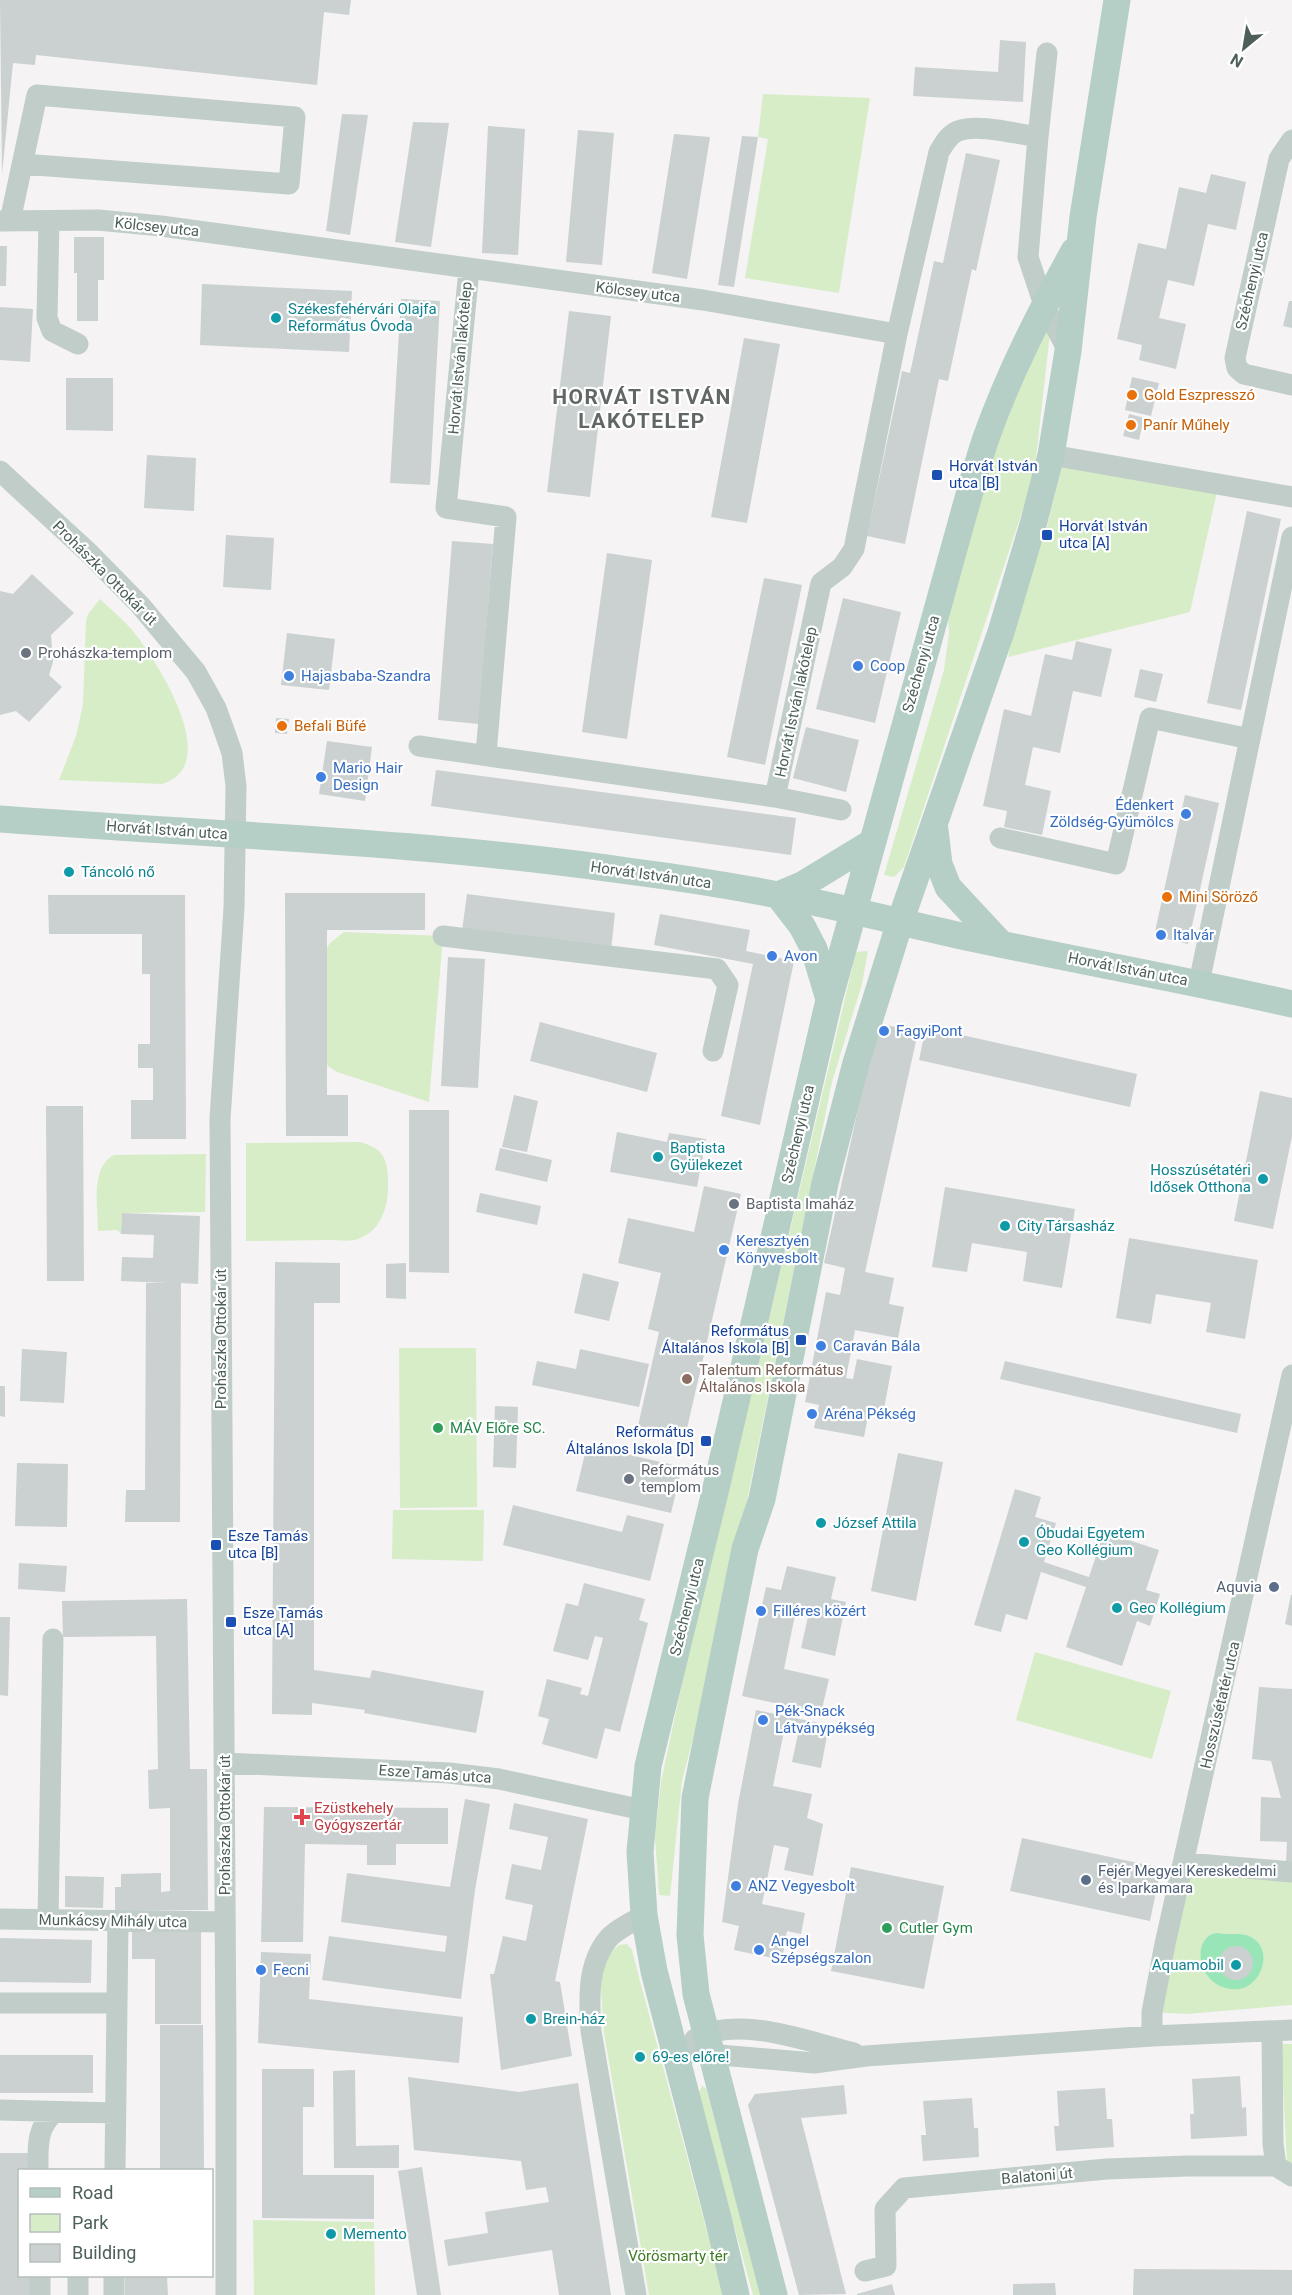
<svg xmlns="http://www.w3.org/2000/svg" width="1292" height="2295" font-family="Roboto,sans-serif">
	<rect width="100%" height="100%" fill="#f5f3f4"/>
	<path fill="#d7edc7" d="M763 94 870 98 839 293 745 278 768 139 758 137Z
		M1045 330 1050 333 1034 476 904 867 894 877 884 875 944 670 949 633 948 618 987 473 1011 409Z
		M1064 457 1219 483 1190 612 1008 657 1014 626 1047 527Z
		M100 599C111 610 124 620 133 631 156 660 225 765 162 784L59 780 76 736 83 705 86 621 88 614Z
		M344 932 443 936 429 1102 337 1072 328 1066 323 1055V954L330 943Z
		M868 951 862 984 832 1082 721 1629 682 1781 670 1896 659 1895 655 1837 661 1782 691 1641 728 1492 856 952Z
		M360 1142C381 1148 387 1156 388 1178 389 1202 384 1230 358 1239 350 1242 338 1240 330 1240 302 1240 274 1241 246 1241V1143Z
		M206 1154 205 1212 122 1213 121 1234 117 1230 98 1231C98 1209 90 1167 114 1155Z
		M399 1348H476L477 1507 400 1508Z
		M393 1510H484L483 1561 392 1559Z
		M1035 1652 1171 1691 1152 1759 1016 1720Z
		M1185 1863 1292 1872V2005L1186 2014 1152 2012Z
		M627 1944 632 1950 639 1977 724 2295H649L604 2033 600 1975 607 1956 619 1945Z
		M1281 2044H1292V2165H1287Z
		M702 2086 706 2088 762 2295H753L698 2094Z
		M253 2220 374 2222 375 2295H254Z"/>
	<path fill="#98e5b7" d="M1217 1933C1231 1936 1242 1931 1254 1939 1273 1952 1261 1986 1239 1989 1197 1993 1189 1936 1217 1933Z"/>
	<path fill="#cad1d0" d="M0 0H351L349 15 324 12 317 85 36 55 35 65 13 63 2 174Z
		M1000 40 1026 42 1023 102 913 96 915 67 998 72Z
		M342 114 368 115 350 235 326 231Z
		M413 122 449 123 431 247 395 242Z
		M488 126 525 129 518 255 482 253Z
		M578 130 614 133 602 265 566 262Z
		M674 134 710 137 687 279 652 273Z
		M742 136 758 137 734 287 718 285Z
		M966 153 1000 160 976 271 972 269 948 381 939 379 905 544 867 536 902 371 910 373 934 261 943 263Z
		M1211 174 1246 182 1236 230 1208 224 1194 286 1168 280 1159 318 1186 324 1176 369 1139 360 1142 345 1117 339 1138 243 1166 249 1179 187 1206 193Z
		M74 237H104V280H98V321H77V273H74Z
		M0 246H7L6 286H0Z
		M202 284 352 291 349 352 200 345Z
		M401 299 440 301 430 485 390 483Z
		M1289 301H1292V328L1283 326Z
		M0 307 33 309 30 362 0 360Z
		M569 311 611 316 590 497 547 492Z
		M744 338 780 344 747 523 711 517Z
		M1132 377 1159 383 1151 416 1125 410Z
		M66 378H113V431L66 430Z
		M1129 414 1144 418 1139 440 1123 436Z
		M147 455 196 458 194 511 144 508Z
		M1247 511 1281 519 1241 710 1207 703Z
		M226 535 274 538 271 590 223 587Z
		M452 541 493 544 479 724 438 720Z
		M607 553 652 560 627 739 582 732Z
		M32 574 74 613 51 635 53 662 49 675 62 687 29 722 16 711 0 715V591L13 594Z
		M764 578 802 585 765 765 727 757Z
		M843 598 901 612 875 723 816 709Z
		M287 633 335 639 329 690 281 685Z
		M1076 641 1112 649 1101 697 1073 691 1060 753 1033 747 1025 785 1051 791 1042 835 1004 827 1007 811 983 806 1004 709 1031 716 1045 654 1072 660Z
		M1140 669 1163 674 1156 702 1134 697Z
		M276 718 289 719 287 734 275 733Z
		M806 727 859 740 846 792 793 778Z
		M327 741 372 747 365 801 319 794Z
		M436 770 796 818 791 855 431 806Z
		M1185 795 1219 803 1188 944 1154 936Z
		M285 893H425V930H327V1095H348V1136H286Z
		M467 894 615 913 611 950 462 931Z
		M48 895H185L186 1139H131V1100H153V1068H138V1044H150V974H142V934H49Z
		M660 914 750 930 746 951 794 961 760 1125 721 1116 753 964 654 945Z
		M448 957 485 959 478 1088 441 1086Z
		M540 1022 657 1053 647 1092 530 1061Z
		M877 1023 918 1032 865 1272 894 1278 889 1304 904 1307 898 1338 855 1330 846 1378 853 1379 857 1359 892 1366 883 1414 869 1411 864 1437 814 1428 819 1405 805 1402 826 1292 840 1295 845 1268 824 1263Z
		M926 1027 1137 1074 1130 1107 919 1060Z
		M1260 1091 1292 1098V1136L1273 1229 1234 1221Z
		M514 1095 538 1101 527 1152 502 1147Z
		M46 1106H83L84 1281H47Z
		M409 1110H449V1273L409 1272Z
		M617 1132 667 1142 669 1133 706 1139 697 1187 610 1172Z
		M500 1148 552 1160 547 1182 495 1170Z
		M704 1186 741 1194 685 1437 638 1426 659 1332 648 1329 661 1273 618 1263 628 1218 694 1232Z
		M945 1187 1075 1209 1062 1288 1023 1281 1027 1252 972 1243 967 1272 932 1267Z
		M480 1193 541 1206 537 1225 476 1212Z
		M122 1213 200 1216 198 1284 181 1283 180 1522H125L126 1490H145L146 1283H167L121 1281 122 1257 153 1258 154 1235 121 1234Z
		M1129 1238 1258 1260 1245 1339 1206 1332 1211 1303 1156 1294 1151 1324 1116 1318Z
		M275 1262 340 1263V1303H314V1670L370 1678 372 1670 484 1691 476 1733 364 1713 365 1710 312 1703V1715L272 1714Z
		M406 1263V1299L386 1298V1264Z
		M583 1273 619 1282 609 1321 574 1313Z
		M22 1349 67 1352 64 1403 20 1401Z
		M580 1349 649 1364 639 1407 532 1385 537 1361 576 1369Z
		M1005 1361 1241 1414 1237 1433 1000 1379Z
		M0 1386H5V1417L0 1416Z
		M495 1406 518 1407 516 1468 493 1467Z
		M587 1445 682 1467 671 1513 576 1491Z
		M898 1453 943 1462 916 1601 871 1591Z
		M17 1463 68 1464 67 1527 15 1526Z
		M1015 1489 1041 1497 1035 1517 1056 1523 1044 1562 1089 1577 1104 1532 1159 1550 1146 1590 1160 1594 1150 1626 1137 1621 1122 1666 1066 1647 1086 1587 1041 1572 1027 1620 1006 1614 1001 1632 974 1625Z
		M513 1505 622 1532 627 1515 664 1524 650 1581 503 1545Z
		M19 1563 67 1566 65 1592 18 1589Z
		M787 1566 836 1577 831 1599 846 1602 835 1656 801 1648 808 1617 795 1615 784 1669 829 1679 821 1713 742 1696 766 1587 781 1590Z
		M584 1583 645 1599 639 1620 648 1623 620 1732 605 1728 597 1759 542 1744 549 1719 538 1716 547 1679 582 1688 580 1694 588 1696 603 1638 595 1636 588 1660 553 1651 566 1603 578 1606Z
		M1291 1595H1292V1626L1285 1624Z
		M187 1599 190 1769H207L208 1910 115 1911V1887H121V1874L161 1873V1892L170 1891V1808L149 1809 148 1770 158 1769 156 1636 63 1637 62 1601Z
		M0 1617H10L8 1696 0 1695Z
		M1259 1687 1292 1689V1863H1286L1287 1842 1260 1841 1261 1797 1281 1798 1271 1761 1252 1759Z
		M756 1710 829 1725 821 1768 792 1762 798 1734 784 1731 773 1786 812 1794 807 1818 823 1824 813 1876 784 1870 789 1848 774 1845 762 1904 805 1913 801 1934 787 1931 782 1960 734 1950 739 1926 722 1922 738 1804Z
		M465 1799 490 1804 475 1890 461 1999 322 1980 329 1936 445 1952 447 1936 341 1922 347 1873 450 1887Z
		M514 1803 588 1819 555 1981 560 1982 572 2056 501 2070 490 1974H494L503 1936 526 1941 533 1905 505 1899 512 1864 541 1870 548 1837 509 1829Z
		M264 1807 448 1808V1844H396V1865H367V1845L305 1844 303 1942H261Z
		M1022 1838 1161 1868 1150 1921 1010 1891Z
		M851 1867 944 1886 924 1989 831 1971Z
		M65 1876 104 1877 103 1908 65 1907Z
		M132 1925H201V2024H155V1959H132Z
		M0 1938 92 1940 91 1983 0 1982Z
		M1219 1963a17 17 0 1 1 34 0a17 17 0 1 1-34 0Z
		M261 1952 311 1954 309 1999 463 2017 459 2063 258 2043Z
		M160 2025H203L204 2170H160Z
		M0 2055H93V2093H0Z
		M262 2069H314V2107H303V2175H374V2219L262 2218Z
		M355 2070 356 2146 399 2145V2168H334L333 2071Z
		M1240 2076 1242 2108 1246 2107 1247 2136 1191 2139 1190 2114H1194L1192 2079Z
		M408 2077 519 2092 578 2083 611 2295H559L552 2250 448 2266 444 2240 488 2233 485 2212 549 2202 546 2187 526 2190 521 2161 414 2150Z
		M844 2085 847 2114 801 2118 846 2294 799 2295 748 2105 755 2094Z
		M1105 2088 1107 2119H1112L1114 2147 1056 2151 1054 2126H1059L1057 2091Z
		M972 2098 974 2128H978L979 2157 923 2161 921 2135H926L923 2101Z
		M0 2153H33V2170H20V2276H34V2295H0Z
		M422 2167 441 2295H417L398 2171Z
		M1134 2269 1292 2270V2295H1133Z
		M125 2276H167L168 2295H125Z
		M1055 2283 1056 2295H1013V2284Z
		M892 2284 895 2295H857V2294Z"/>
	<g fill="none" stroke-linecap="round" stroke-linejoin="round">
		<path stroke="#c0cdc8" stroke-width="21" d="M1038 137 1028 257 1044 305 1068 351
			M1292 140 1279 159 1235 358 1237 368 1244 374 1292 385
			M0 221 98 220 161 226 703 300 897 334
			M10 221 37 95 295 117 289 184 22 164
			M49 221 47 318 52 331 78 344
			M469 269 446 508 506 517 486 754
			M1051 455 1292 497
			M0 471 90 554 140 605 196 672 216 708 225 733 232 753 236 786 234 908 220 1119 226 2049V2295
			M419 746 775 797 841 810
			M775 797 821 583 842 567 854 549 897 334 939 152C944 144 948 135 958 131 977 123 1017 134 1038 137L1047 53
			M1000 838 1116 864 1150 718 1250 739
			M443 936 717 969 728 985 713 1051
			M1199 983 1292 537
			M224 1763 449 1773 499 1779 643 1810
			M1185 1863 1292 1872
			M0 1919 225 1922
			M48 1920 53 1639
			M0 2003H116
			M1272 2031 1273 2144 1276 2166
			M1152 2036V2012L1165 1944 1292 1375
			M695 2039C737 2014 809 2042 854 2053
			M673 2051 814 2063 866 2056 1152 2036 1292 2030
			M0 2110 115 2113
			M38 2170C38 2148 36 2127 55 2112
			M115 2170 118 1921
			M865 2271 886 2266 885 2209 904 2188 1107 2169 1187 2166H1276L1292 2176
			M40 2276V2295
			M78 2295V2276
			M114 2295V2276
			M636 2295 591 2031C589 2000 587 1964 608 1939 616 1929 633 1922 644 1915"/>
		<path stroke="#b5cec6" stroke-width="27" d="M0 819C212 835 424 841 635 872 683 878 731 886 778 895 838 906 897 922 957 935 1069 959 1181 979 1292 1004
			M935 830 939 864 948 887 1001 944
			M778 895 802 926 814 949 829 999
			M778 895 802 885 871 843
			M736 2295 719 2222 654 1971 644 1915 640 1852 648 1766 716 1488 829 1000 965 509C972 485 978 461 986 438 1009 373 1041 311 1074 251
			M774 2295 696 1994 690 1935 695 1798 745 1549 762 1499 825 1183 856 1063 900 922 1001 632 1034 521 1051 455 1068 351 1083 217 1117 0"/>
	</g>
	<g fill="#0f9aa8" stroke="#fff" stroke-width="2">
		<circle cx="276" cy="318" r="6"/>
		<circle cx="69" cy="872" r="6"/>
		<circle cx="658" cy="1157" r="6"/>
		<circle cx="1263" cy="1179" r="6"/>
		<circle cx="1005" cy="1226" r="6"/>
		<circle cx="821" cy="1523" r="6"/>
		<circle cx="1024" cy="1542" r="6"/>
		<circle cx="1117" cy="1608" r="6"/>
		<circle cx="1236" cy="1965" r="6"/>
		<circle cx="531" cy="2019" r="6"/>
		<circle cx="640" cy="2057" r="6"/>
		<circle cx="331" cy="2234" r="6"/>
	</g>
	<g fill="#e8710a" stroke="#fff" stroke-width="2">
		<circle cx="1132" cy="395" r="6"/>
		<circle cx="1131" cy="425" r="6"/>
		<circle cx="282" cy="726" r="6"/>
		<circle cx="1167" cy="897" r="6"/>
	</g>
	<g fill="#1a4fb4" stroke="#fff" stroke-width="2">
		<rect x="931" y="469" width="12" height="12" rx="3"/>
		<rect x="1041" y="529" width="12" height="12" rx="3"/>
		<rect x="795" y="1334" width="12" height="12" rx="3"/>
		<rect x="700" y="1435" width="12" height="12" rx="3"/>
		<rect x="210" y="1539" width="12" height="12" rx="3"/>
		<rect x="225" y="1616" width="12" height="12" rx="3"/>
	</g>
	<g fill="#6b7280" stroke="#fff" stroke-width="2">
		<circle cx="26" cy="653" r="6"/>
		<circle cx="734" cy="1204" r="6"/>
		<circle cx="629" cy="1479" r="6"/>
	</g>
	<g fill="#3f7fe0" stroke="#fff" stroke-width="2">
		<circle cx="858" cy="666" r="6"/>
		<circle cx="289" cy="676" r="6"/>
		<circle cx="321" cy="777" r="6"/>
		<circle cx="1186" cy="814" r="6"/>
		<circle cx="1161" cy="935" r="6"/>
		<circle cx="772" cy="956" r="6"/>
		<circle cx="884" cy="1031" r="6"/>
		<circle cx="724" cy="1250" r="6"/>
		<circle cx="821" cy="1346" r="6"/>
		<circle cx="812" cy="1414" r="6"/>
		<circle cx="761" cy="1611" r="6"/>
		<circle cx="763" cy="1720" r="6"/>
		<circle cx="736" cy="1886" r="6"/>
		<circle cx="759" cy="1950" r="6"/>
		<circle cx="261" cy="1970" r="6"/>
	</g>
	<circle fill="#8d6e63" stroke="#fff" stroke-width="2" cx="687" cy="1379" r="6"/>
	<g fill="#2e9e5b" stroke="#fff" stroke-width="2">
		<circle cx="438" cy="1428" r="6"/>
		<circle cx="887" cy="1928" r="6"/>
	</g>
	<g fill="#5c6f8a" stroke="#fff" stroke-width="2">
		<circle cx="1274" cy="1587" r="6"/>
		<circle cx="1086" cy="1880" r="6"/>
	</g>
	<path fill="#e0444e" stroke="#fff" stroke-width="2" d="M299 1808h6v6h6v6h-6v6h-6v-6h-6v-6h6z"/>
	<g text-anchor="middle" stroke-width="4.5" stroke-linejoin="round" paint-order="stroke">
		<g font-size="15" fill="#4c5f58" stroke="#fff">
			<text transform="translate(157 227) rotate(6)" y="5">Kölcsey utca</text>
			<text transform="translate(1252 281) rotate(-77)" y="5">Széchenyi utca</text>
			<text transform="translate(638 292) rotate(7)" y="5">Kölcsey utca</text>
			<text transform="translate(460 358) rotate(-85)" y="5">Horvát István lakótelep</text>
			<text transform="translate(105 573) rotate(45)" y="5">Prohászka Ottokár út</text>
			<text transform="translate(921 664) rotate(-74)" y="5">Széchenyi utca</text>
			<text transform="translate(796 702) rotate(-78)" y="5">Horvát István lakótelep</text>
			<text transform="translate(167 830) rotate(4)" y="5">Horvát István utca</text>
			<text transform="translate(651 875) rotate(8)" y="5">Horvát István utca</text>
			<text transform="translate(1128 969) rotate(11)" y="5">Horvát István utca</text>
			<text transform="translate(798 1134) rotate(-77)" y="5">Széchenyi utca</text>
			<text transform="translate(221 1339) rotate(-90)" y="5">Prohászka Ottokár út</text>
			<text transform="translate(687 1607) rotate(-76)" y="5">Széchenyi utca</text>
			<text transform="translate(1220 1705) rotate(-77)" y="5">Hosszúsétatér utca</text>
			<text transform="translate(435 1774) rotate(4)" y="5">Esze Tamás utca</text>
			<text transform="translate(225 1825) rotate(-90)" y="5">Prohászka Ottokár út</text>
			<text transform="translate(113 1921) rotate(1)" y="5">Munkácsy Mihály utca</text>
			<text transform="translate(1037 2176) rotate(-5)" y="5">Balatoni út</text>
		</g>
		<g font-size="15" fill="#0d838f" stroke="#fff" text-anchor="start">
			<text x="288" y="314">Székesfehérvári Olajfa<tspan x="288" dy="17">Református Óvoda</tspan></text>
			<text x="81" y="877">Táncoló nő</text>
			<text x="670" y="1153">Baptista<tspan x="670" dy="17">Gyülekezet</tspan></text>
			<text x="1251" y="1175" text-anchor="end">Hosszúsétatéri<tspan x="1251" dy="17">Idősek Otthona</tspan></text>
			<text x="1017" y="1231">City Társasház</text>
			<text x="833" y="1528">József Attila</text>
			<text x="1036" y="1538">Óbudai Egyetem<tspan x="1036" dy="17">Geo Kollégium</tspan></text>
			<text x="1129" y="1613">Geo Kollégium</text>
			<text x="1224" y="1970" text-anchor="end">Aquamobil</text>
			<text x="543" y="2024">Brein-ház</text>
			<text x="652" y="2062">69-es előre!</text>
			<text x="343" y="2239">Memento</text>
		</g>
		<g font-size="15" fill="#c56008" stroke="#fff" text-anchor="start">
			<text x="1144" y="400">Gold Eszpresszó</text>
			<text x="1143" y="430">Panír Műhely</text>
			<text x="294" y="731">Befali Büfé</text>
			<text x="1179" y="902">Mini Söröző</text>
		</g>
		<g font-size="15" fill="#164399" stroke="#fff" text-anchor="start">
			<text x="949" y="471">Horvát István<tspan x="949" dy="17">utca [B]</tspan></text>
			<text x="1059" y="531">Horvát István<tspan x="1059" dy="17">utca [A]</tspan></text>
			<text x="789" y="1336" text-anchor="end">Református<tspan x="789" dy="17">Általános Iskola [B]</tspan></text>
			<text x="694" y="1437" text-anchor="end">Református<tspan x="694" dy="17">Általános Iskola [D]</tspan></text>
			<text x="228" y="1541">Esze Tamás<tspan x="228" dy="17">utca [B]</tspan></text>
			<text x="243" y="1618">Esze Tamás<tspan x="243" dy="17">utca [A]</tspan></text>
		</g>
		<g font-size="15" fill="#5b616d" stroke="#fff" text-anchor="start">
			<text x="38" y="658">Prohászka-templom</text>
			<text x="746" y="1209">Baptista Imaház</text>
			<text x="641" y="1475">Református<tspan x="641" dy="17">templom</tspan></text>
		</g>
		<g font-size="15" fill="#366cbe" stroke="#fff" text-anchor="start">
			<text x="870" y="671">Coop</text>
			<text x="301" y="681">Hajasbaba-Szandra</text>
			<text x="333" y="773">Mario Hair<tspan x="333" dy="17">Design</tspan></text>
			<text x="1174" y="810" text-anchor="end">Édenkert<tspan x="1174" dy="17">Zöldség-Gyümölcs</tspan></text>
			<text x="1173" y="940">Italvár</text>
			<text x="784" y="961">Avon</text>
			<text x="896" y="1036">FagyiPont</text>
			<text x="736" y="1246">Keresztyén<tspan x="736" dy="17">Könyvesbolt</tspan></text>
			<text x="833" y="1351">Caraván Bála</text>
			<text x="824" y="1419">Aréna Pékség</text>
			<text x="773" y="1616">Filléres közért</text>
			<text x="775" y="1716">Pék-Snack<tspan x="775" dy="17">Látványpékség</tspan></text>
			<text x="748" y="1891">ANZ Vegyesbolt</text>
			<text x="771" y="1946">Angel<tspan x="771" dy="17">Szépségszalon</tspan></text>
			<text x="273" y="1975">Fecni</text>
		</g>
		<g font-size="15" fill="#785e54" stroke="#fff" text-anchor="start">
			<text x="699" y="1375">Talentum Református<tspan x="699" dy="17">Általános Iskola</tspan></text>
		</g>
		<g font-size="15" fill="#27864d" stroke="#fff" text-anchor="start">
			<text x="450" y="1433">MÁV Előre SC.</text>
			<text x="899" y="1933">Cutler Gym</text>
		</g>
		<g font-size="15" fill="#4e5e75" stroke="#fff" text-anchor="end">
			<text x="1262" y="1592">Aquvia</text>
			<text x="1098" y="1876" text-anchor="start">Fejér Megyei Kereskedelmi<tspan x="1098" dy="17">és Iparkamara</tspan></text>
		</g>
		<g font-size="15" fill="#be3a42" stroke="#fff" text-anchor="start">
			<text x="314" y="1813">Ezüstkehely<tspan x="314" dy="17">Gyógyszertár</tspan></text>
		</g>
		<g font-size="15" fill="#3c7b21" stroke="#fff">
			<text x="678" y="2261">Vörösmarty tér</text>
		</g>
		<g font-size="21" font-weight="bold" letter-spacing="1.5" fill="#606765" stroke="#fff">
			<text x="642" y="404">HORVÁT ISTVÁN<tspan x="642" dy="24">LAKÓTELEP</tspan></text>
		</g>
	</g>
	<rect x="18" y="2169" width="195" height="108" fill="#ffffff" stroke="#b7bfbc" stroke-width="1.5"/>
	<rect x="30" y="2188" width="30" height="9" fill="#b5cec6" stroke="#b7bfbc" stroke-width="1.5"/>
	<text x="72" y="2199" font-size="18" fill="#4c5f58">Road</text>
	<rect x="30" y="2214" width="30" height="18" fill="#d7edc7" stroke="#b7bfbc" stroke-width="1.5"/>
	<text x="72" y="2229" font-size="18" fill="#4c5f58">Park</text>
	<rect x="30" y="2244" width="30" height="18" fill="#cad1d0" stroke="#b7bfbc" stroke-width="1.5"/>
	<text x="72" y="2259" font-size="18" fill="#4c5f58">Building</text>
	<g transform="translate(1244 48) rotate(210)" stroke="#ffffff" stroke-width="4.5" paint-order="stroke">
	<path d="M0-4.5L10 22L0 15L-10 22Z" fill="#4c5f58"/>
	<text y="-9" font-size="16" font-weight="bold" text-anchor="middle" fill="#4c5f58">N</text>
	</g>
</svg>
